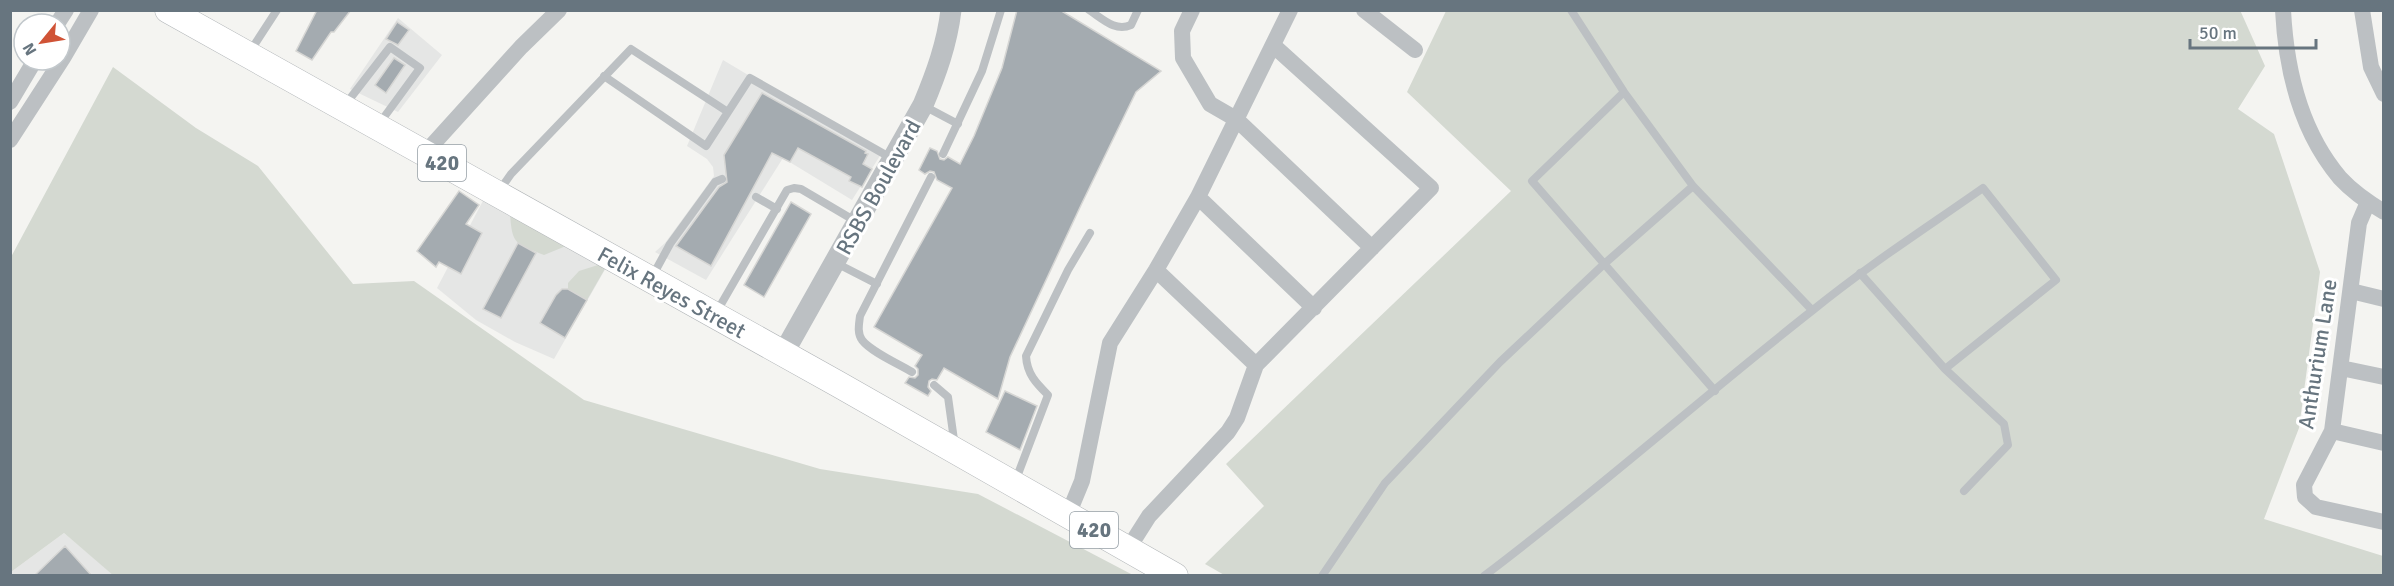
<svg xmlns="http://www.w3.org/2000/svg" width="2394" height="586" font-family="Signika,sans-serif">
	<rect width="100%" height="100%" fill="#f4f4f1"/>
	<path fill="#e5e6e5" d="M398 18 442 55 398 112 350 89Z
		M723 60 852 137 883 151 852 200 783 158 706 280 655 252 665 243 714 176 713 167 707 159 687 146Z
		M486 195 607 266 554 359 515 342 476 320 437 288Z
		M64 533 114 575 11 576V572Z"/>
	<path fill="#d4d9d1" d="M2240 10 2265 66 2238 109 2274 134 2320 272 2299 428 2264 519 2383 556 2384 575 1226 576 1205 564 1264 506 1226 464 1511 191 1407 92 1446 11Z
		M113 67 196 128 258 166 353 284 414 281 584 400 820 469 978 494 1133 575 114 576 64 533 11 572V257Z
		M510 213 566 246 544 255C515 243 512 245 510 213Z
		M598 265 606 267 587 300 568 289V283L579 271Z"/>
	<path fill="#a4abb0" stroke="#d6d6d4" stroke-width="1.5" d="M317 10H351L334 32H331L312 60 296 51Z
		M1017 10H1060L1161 71 1136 92 1082 203 1010 357 998 399 944 368 937 380 932 379 929 381 928 387 931 391 928 396 905 383 909 377 915 378 918 375V369L915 366 922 355 874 327 952 188 937 180 934 172 930 171 925 174 919 170 930 148 937 151 940 159 944 160 948 157 960 164 974 136 1002 68Z
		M397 22 409 30 398 45 386 39Z
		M394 58 405 65 386 93 375 85Z
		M762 93 866 151 865 153 868 154 863 164 872 169 862 187 849 181 851 177 798 148 790 162 772 153 711 266 676 246 719 187 727 182 724 155Z
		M459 191 479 205 466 224 482 233 461 274 439 262 436 267 417 251Z
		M791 202 811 214 764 297 744 285Z
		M518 243 536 253 501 318 483 309Z
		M562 289H568L587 300 565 338 540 323 556 295Z
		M1005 391 1037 406 1020 450 986 432Z
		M65 546 92 576H34Z"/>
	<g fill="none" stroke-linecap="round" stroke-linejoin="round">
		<g stroke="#b0b4b7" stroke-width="27">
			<path id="primary" d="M168 10 838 384 1175 576"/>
		</g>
		<path stroke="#bcc0c3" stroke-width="8" d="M1089 10C1103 19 1115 32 1131 25L1138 10
			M1571 10 1624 92 1693 186 1812 310
			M249 53 277 10
			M604 76 706 146 750 78 893 159
			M1624 92 1532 181 1715 391
			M345 105 390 47 420 68 379 124
			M924 106 958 124
			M943 154 982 71 1001 10
			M499 191 511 174 631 49 728 112
			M756 197 777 209
			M836 263 877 284
			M652 277 670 244 715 182 722 179
			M716 313 787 190 794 188 801 189 857 222
			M1945 369 2004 424 2008 445 1964 491
			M912 372C899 364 871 352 862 340 857 333 859 324 860 316L931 177
			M934 385 948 397 955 447
			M1015 482 1048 395C1036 383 1027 374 1026 356L1068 270 1090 233
			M1322 576 1385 483 1500 362 1603 265 1693 186
			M1484 576C1597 491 1702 397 1813 310 1867 266 1926 228 1983 188L2056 280 1945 369 1860 273"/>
		<path stroke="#bcc0c3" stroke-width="16" d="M1192 10 1182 31 1183 58 1210 104 1236 119 1372 248
			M1364 10 1415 50
			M2283 10C2286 69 2301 132 2340 178 2352 191 2369 203 2384 212
			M2362 10 2371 67 2384 94
			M57 24 66 10
			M10 102 35 60
			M10 140 63 58 91 10
			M425 153 521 47 559 10
			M1198 197 1314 308
			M2368 202 2359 223 2332 431 2304 485 2305 497 2316 507 2384 522
			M1156 270 1256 365
			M2351 291 2384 299
			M2341 368 2384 377
			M2332 431 2384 443
			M1068 515 1082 481 1110 343 1156 270 1198 197 1290 10
			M1128 549 1149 516 1228 432 1237 418 1256 365 1431 188 1274 46"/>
		<path stroke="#bcc0c3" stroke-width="21" d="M783 354 923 105C936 74 947 44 951 10"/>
		<use href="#primary" stroke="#fff" stroke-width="26"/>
	</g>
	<g text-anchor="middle" stroke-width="6" stroke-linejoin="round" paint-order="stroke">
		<g fill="#fff" stroke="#959ea5" stroke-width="1.5">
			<rect x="418" y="145" width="48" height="36" rx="4.5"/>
			<rect x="1070" y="512" width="48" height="36" rx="4.5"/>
		</g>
		<g font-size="21" font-weight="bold" fill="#67757f">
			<text x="442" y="170">420</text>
			<text x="1094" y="537">420</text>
		</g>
		<g font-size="22" fill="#67757f" stroke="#fff">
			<text transform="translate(878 187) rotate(-61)" y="8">RSBS Boulevard</text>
			<text transform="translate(672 292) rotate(29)" y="8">Felix Reyes Street</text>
			<text transform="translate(2317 354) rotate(-81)" y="8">Anthurium Lane</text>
		</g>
	</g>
	<rect width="2394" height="586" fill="none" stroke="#67757f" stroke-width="24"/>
	<g transform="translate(42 42) rotate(240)"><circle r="28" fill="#ffffff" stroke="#c2c8cc" stroke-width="1.5"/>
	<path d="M0-4.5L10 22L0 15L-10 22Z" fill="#d05336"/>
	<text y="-9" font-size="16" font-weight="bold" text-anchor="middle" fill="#67757f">N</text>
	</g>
	<path d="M2190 39v9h126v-9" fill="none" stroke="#67757f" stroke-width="3"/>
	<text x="2199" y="39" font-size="18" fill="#67757f" stroke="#ffffff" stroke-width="4.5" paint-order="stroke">50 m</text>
</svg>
